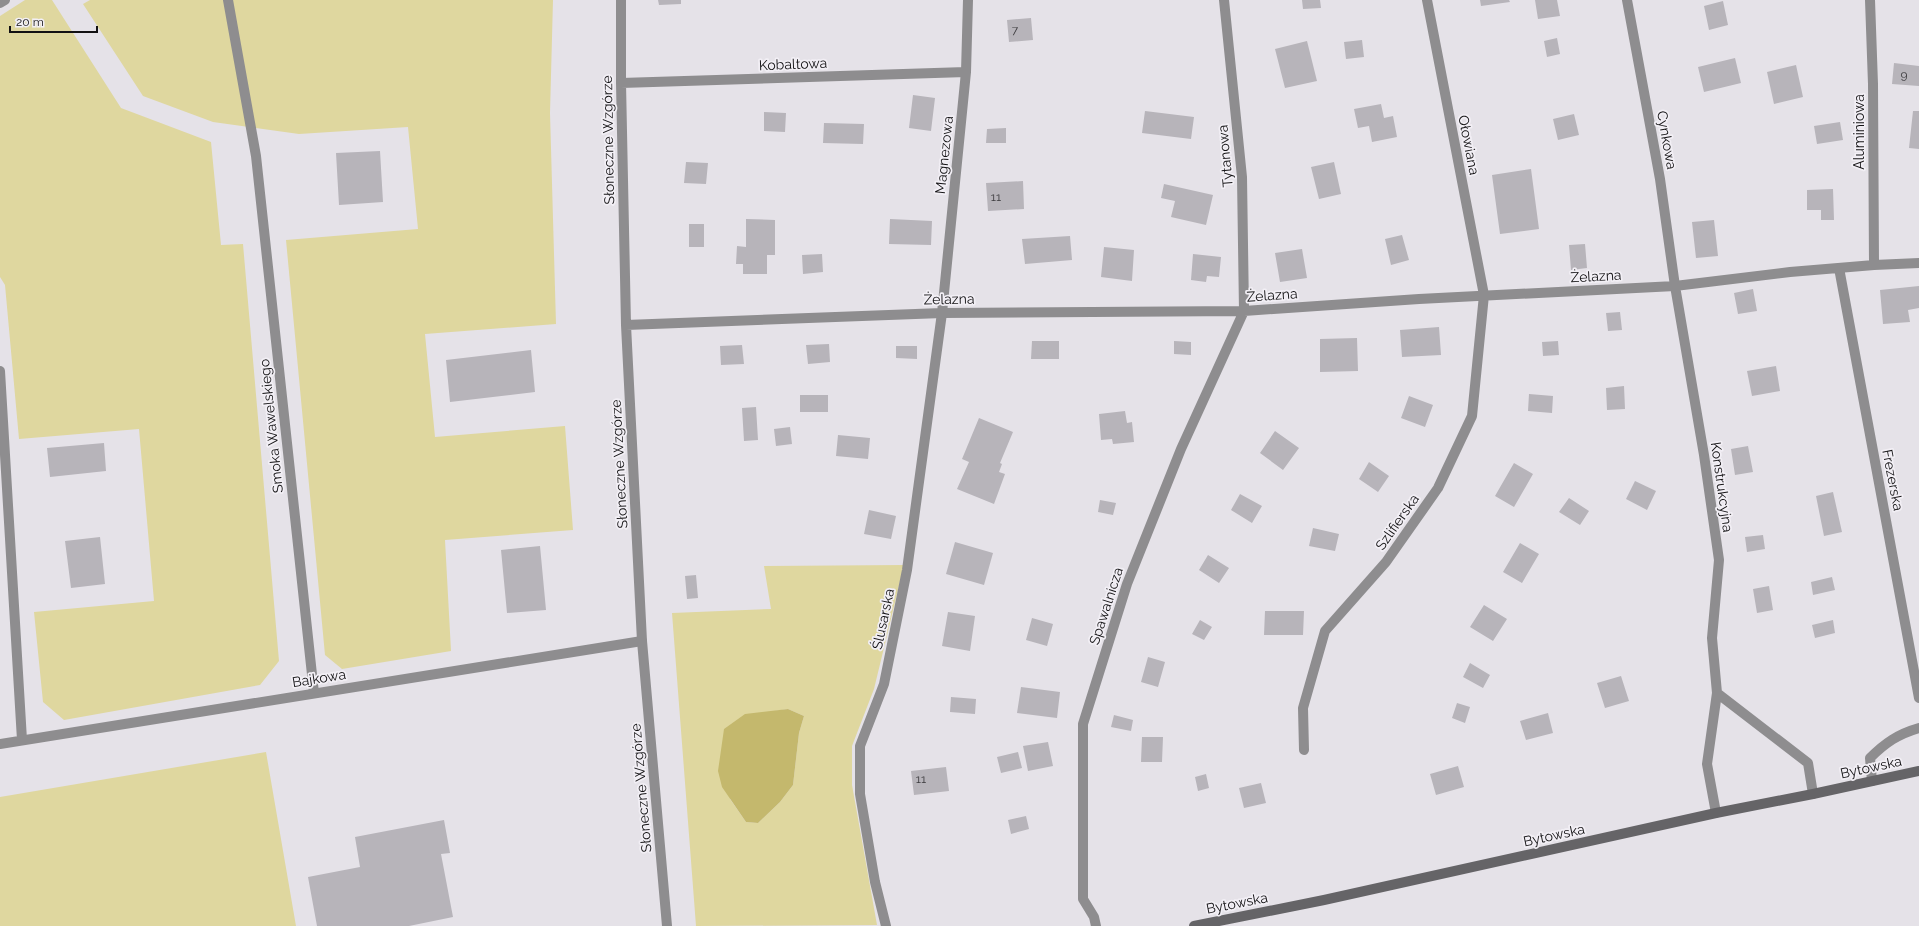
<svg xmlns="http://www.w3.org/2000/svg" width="1919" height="926" font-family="Raleway,sans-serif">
	<rect width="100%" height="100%" fill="#e5e2e8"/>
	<path fill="#dfd79f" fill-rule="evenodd" d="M25 0H52L121 108 211 142 221 245 243 244 279 661 260 685 64 720 43 702 34 612 154 601 139 429 19 439 5 285 0 277V16Z
		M90 0H553L550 113 556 324 425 334 435 437 565 426 573 530 445 540 451 651 342 669 325 655 286 240 418 229 408 127 299 134 213 122 143 96 83 4Z
		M904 565 874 689 852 746V785L877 925 696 926 672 613 771 609 764 566ZM788 709 804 716 799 733 793 785 780 802 758 823 746 822 730 799 769 712Z
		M266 752 296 926H0V797Z"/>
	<path fill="#c4b86d" d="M788 709 804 716 799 733 793 785 780 802 758 823 746 822 722 787 718 771 724 729 745 714Z"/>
	<path fill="#b7b4ba" d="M658 0H681V4L659 5Z
		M1302 0H1320L1321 8 1303 9Z
		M1480 0H1509L1510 2 1481 6Z
		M1535 0H1557L1560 16 1538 19Z
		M1723 1 1728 25 1709 30 1704 6Z
		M1031 18 1033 40 1009 42 1007 20Z
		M1557 38 1560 54 1547 57 1544 41Z
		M1362 40 1364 57 1346 59 1344 42Z
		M1307 41 1317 81 1285 88 1275 49Z
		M1735 58 1741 83 1704 92 1698 67Z
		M1894 63 1919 66V86L1892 84Z
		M1796 65 1803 97 1774 104 1767 72Z
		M913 95 935 98 931 131 909 128Z
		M1381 104 1384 118 1393 116 1397 137 1372 142 1369 126 1358 128 1354 109Z
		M1145 111 1194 117 1191 139 1142 133Z
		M1913 111H1919V149L1909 148Z
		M764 112 786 113 785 132 764 131Z
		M1574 114 1579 135 1558 140 1553 119Z
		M1840 122 1843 140 1817 144 1814 126Z
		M824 123 864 124 863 144 823 143Z
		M1006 128V143H986L987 129Z
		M380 151 383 202 339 205 336 153Z
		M686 162 708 163 706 184 684 183Z
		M1334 162 1341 194 1319 199 1311 167Z
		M1531 169 1539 229 1500 234 1492 175Z
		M1023 181 1024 209 988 211 986 183Z
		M1164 184 1213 195 1206 225 1171 217 1175 201 1161 198Z
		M1833 189 1834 220H1821V210H1807V190Z
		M746 219 775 220V255H767V274H743V264H736L737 246 746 247Z
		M890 219 932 221 931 245 889 244Z
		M1714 220 1718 256 1696 258 1692 222Z
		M689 224H704V247H689Z
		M1402 235 1409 260 1391 265 1385 239Z
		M1070 236 1072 260 1025 264 1022 239Z
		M1585 244 1587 268 1571 270 1569 245Z
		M1104 247 1134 250 1132 281 1101 277Z
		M1302 249 1307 278 1280 282 1275 253Z
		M822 254 823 272 803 274 802 255Z
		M1193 254 1221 257 1219 277 1207 276 1206 282 1191 280Z
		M1919 286V308L1908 310 1910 322 1883 324 1880 290Z
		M1753 289 1757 311 1738 314 1734 293Z
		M1620 312 1622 330 1608 331 1606 313Z
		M1439 327 1441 355 1402 357 1400 330Z
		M1357 338 1358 371 1320 372V339Z
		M1032 341H1059V359H1031Z
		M1174 341 1191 342V355L1174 354Z
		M1558 341 1559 355 1543 356 1542 342Z
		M829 344 830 362 808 364 806 345Z
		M742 345 744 364 721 365 720 346Z
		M896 346H917V359L896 358Z
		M531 350 535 392 450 402 446 360Z
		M1776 366 1780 391 1752 396 1747 371Z
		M1624 386 1625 409 1607 410 1606 388Z
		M1529 394 1553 396 1552 413 1528 411Z
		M800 395H828V412H800Z
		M1409 396 1433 405 1425 427 1401 418Z
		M756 407 758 440 744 441 742 408Z
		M1125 411 1127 423 1132 422 1134 442 1113 444 1112 439 1101 440 1099 414Z
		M979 418 1013 432 1000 463 1002 464 999 472 1005 474 994 504 957 489 969 462 962 459Z
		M790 427 792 444 776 446 774 429Z
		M1275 431 1299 448 1283 470 1260 453Z
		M838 435 870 438 868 459 836 456Z
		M104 443 106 471 50 477 47 448Z
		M1748 446 1753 472 1735 475 1731 449Z
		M1369 462 1389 476 1378 492 1359 479Z
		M1514 463 1533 474 1514 507 1495 496Z
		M1635 481 1656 491 1647 510 1626 499Z
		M1833 492 1842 532 1824 536 1816 496Z
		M1240 494 1262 506 1252 523 1231 510Z
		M1569 498 1589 511 1580 525 1559 512Z
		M1100 500 1116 503 1113 515 1098 512Z
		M869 510 896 516 891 539 864 534Z
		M1313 528 1339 534 1335 551 1309 546Z
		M1763 535 1765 549 1747 552 1745 537Z
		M100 537 105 584 71 588 65 541Z
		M955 542 993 553 984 585 946 574Z
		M1520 543 1539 554 1522 583 1503 572Z
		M540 546 546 610 507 613 501 550Z
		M1208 555 1229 568 1219 583 1199 570Z
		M696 575 698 598 687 599 685 576Z
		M1832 577 1835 590 1813 595 1811 582Z
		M1769 586 1773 610 1757 613 1753 589Z
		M1484 605 1507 619 1493 641 1470 627Z
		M1265 611H1304L1303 635H1264Z
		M948 612 975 616 970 651 942 646Z
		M1032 618 1053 624 1047 646 1026 640Z
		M1200 620 1212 627 1204 640 1192 634Z
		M1833 620 1835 633 1815 638 1812 625Z
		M1148 657 1165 662 1158 687 1141 682Z
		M1470 663 1490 675 1483 688 1463 677Z
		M1621 676 1629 701 1605 708 1597 683Z
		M1021 687 1060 692 1057 718 1017 713Z
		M951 697 976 699 975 714 950 712Z
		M1457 703 1470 707 1465 723 1452 718Z
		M1548 713 1553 733 1526 740 1520 721Z
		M1114 715 1133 720 1131 731 1111 727Z
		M1142 737H1163L1162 762H1141Z
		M1048 742 1053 766 1028 771 1023 746Z
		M1018 752 1022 768 1001 773 997 757Z
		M1458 766 1464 787 1436 795 1430 774Z
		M946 767 949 791 914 795 911 771Z
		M1206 774 1209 788 1198 791 1195 777Z
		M1261 783 1266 803 1244 808 1239 788Z
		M1026 816 1029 829 1011 834 1008 820Z
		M444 820 450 853 441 854 453 917 409 926H317L308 877 360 867 355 837Z"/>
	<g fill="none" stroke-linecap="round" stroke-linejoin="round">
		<path stroke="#8e8d8f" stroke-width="10" d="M228 0 256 156 314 693
			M0 3 5 0
			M0 371 22 740
			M0 744 642 641
			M1872 781 1870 758C1885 743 1898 734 1919 728"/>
		<path stroke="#8e8d8f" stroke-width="10" d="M621 0V83L626 325 642 641 667 926
			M1627 0 1660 179 1675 286 1704 455 1719 560 1712 638 1717 693 1707 764 1716 813
			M1870 0 1873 84 1874 265
			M621 83 966 72
			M1839 268 1919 698
			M626 325 942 313 1244 311 1419 299 1675 286 1790 272 1874 265 1919 263
			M1717 693 1808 763 1813 794
			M1304 750 1303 708 1325 631 1386 562 1438 488 1472 416 1484 295 1427 0
			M886 926 875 882 860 794V746L884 684 907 570 942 313 966 72 968 0
			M1096 926 1094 917 1083 899V724L1127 584 1181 449 1244 311 1242 177 1224 0"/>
		<path stroke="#656467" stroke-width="10" d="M1194 926 1324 900 1716 813 1813 794 1919 771"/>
	</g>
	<g text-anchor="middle" stroke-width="3.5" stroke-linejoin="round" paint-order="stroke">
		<g font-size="12" fill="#3b3a3d">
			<text x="1015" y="34">7</text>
			<text x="1904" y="79">9</text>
			<text x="996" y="201">11</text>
			<text x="921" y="783">11</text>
		</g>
		<g font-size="14" fill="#121113" stroke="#f2eff5">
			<text transform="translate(793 64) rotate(-2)" y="5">Kobaltowa</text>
			<text transform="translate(1859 132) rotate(-90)" y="5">Aluminiowa</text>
			<text transform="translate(608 140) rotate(-91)" y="5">Słoneczne Wzgórze</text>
			<text transform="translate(1667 140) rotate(80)" y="5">Cynkowa</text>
			<text transform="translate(1469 145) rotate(79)" y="5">Ołowiana</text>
			<text transform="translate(944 155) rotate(-84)" y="5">Magnezowa</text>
			<text transform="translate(1225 156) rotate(-95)" y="5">Tytanowa</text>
			<text transform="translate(1596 276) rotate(-3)" y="5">Żelazna</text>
			<text transform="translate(1272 295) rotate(-4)" y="5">Żelazna</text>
			<text transform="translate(949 299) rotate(-1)" y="5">Żelazna</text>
			<text transform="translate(271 426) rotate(-96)" y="5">Smoka Wawelskiego</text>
			<text transform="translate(619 464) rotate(-93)" y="5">Słoneczne Wzgórze</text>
			<text transform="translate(1893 480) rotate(79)" y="5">Frezerska</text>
			<text transform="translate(1722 487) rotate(82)" y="5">Konstrukcyjna</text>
			<text transform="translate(1397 522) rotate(-55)" y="5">Szlifierska</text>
			<text transform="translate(1106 606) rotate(-72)" y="5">Spawalnicza</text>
			<text transform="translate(883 619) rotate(-78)" y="5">Ślusarska</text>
			<text transform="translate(319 678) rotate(-9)" y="5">Bajkowa</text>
			<text transform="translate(1871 767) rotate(-12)" y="5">Bytowska</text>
			<text transform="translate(641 788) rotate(-95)" y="5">Słoneczne Wzgórze</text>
			<text transform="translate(1554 835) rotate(-12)" y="5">Bytowska</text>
			<text transform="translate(1237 903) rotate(-11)" y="5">Bytowska</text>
		</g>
	</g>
	<path d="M10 26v6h87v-6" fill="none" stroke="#121113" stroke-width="2"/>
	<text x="16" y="26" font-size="12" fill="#121113" stroke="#f2eff5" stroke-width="3" paint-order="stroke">20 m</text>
</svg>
